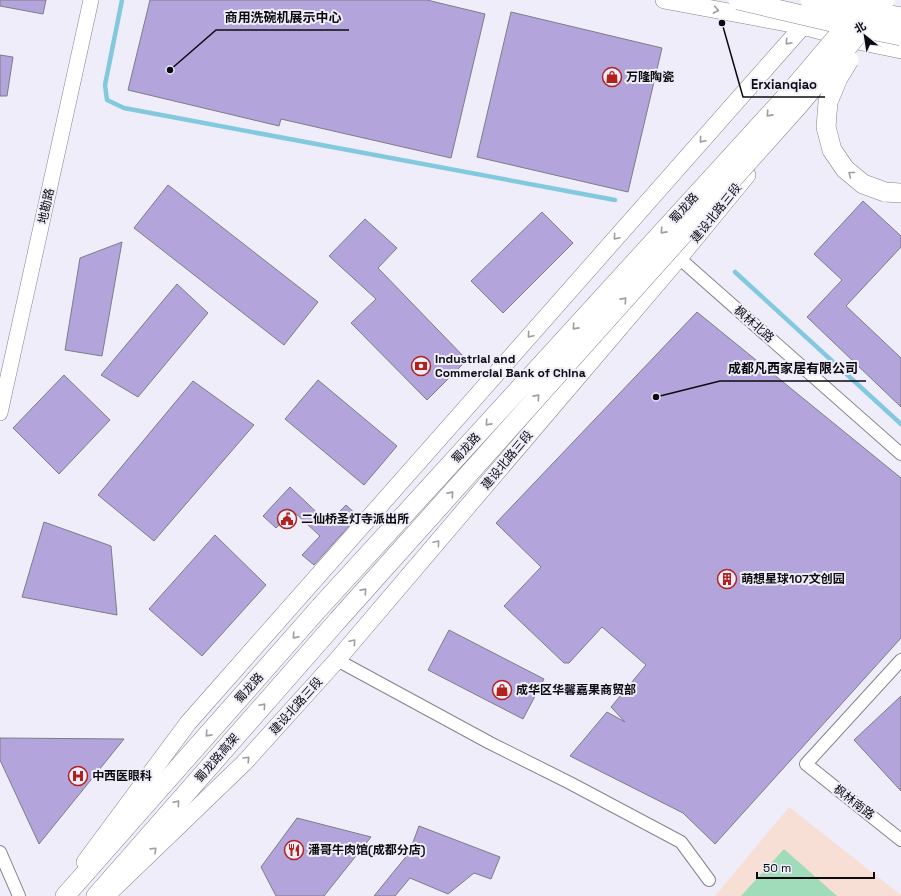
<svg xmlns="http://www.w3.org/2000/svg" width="901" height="896" font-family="'Space Grotesk','Noto Sans SC',sans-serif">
	<rect width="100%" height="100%" fill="#efedf9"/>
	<path fill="#f7dfd5" d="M789 807 901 895V896H715Z"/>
	<path fill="#a0dbba" d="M784 849 837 896H741Z"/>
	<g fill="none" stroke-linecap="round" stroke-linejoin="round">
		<path stroke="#82c9df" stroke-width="4.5" d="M122 0 105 85 107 100 124 108 615 200
			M735 272 901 424"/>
	</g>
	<path fill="#b3a5db" stroke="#7e7c87" d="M0 0H46L43 14 0 6Z
		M150 0H427L485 14 451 158 281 119 279 126 128 90Z
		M511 12 662 48 628 192 477 157Z
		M0 55 13 57 7 96H0Z
		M168 185 318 302 284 345 134 228Z
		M863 201 901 236V247L846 306 901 358V407L807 317 842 280 814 254Z
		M542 212 573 243 503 313 471 281Z
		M365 219 397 248 378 268 467 360 427 400 351 323 376 299 329 256Z
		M122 242 102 356 65 350 80 258Z
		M177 284 208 313 138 397 101 375Z
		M697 312 901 478V638L715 844 683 813 570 756 607 712 625 722 611 707 646 665 602 627 569 663H564L504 606 541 567 496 523Z
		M64 375 110 420 59 474 13 428Z
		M318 380 397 446 364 485 285 419Z
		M193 381 254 425 154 541 98 495Z
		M290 487 328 523 346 505 358 516 314 565 302 555 320 536 293 511 276 528 263 516Z
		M44 522 111 546 117 615 22 597Z
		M215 535 266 585 202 656 149 609Z
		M449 630 544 679 523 719 428 670Z
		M901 696V791L854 740Z
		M0 738 124 739 39 844 0 760Z
		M297 818 371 837 324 896H276L261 867Z
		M419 826 500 857 491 879 474 873 448 894 410 878 395 896H374L409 853Z"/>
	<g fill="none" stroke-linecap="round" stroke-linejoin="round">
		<g stroke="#85838d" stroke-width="14">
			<path id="minor" d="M679 258 901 454
				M337 660 490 743 570 783 681 842 709 880
				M901 660 806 764 901 840
				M0 852 19 896"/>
		</g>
		<g stroke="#85838d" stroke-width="16">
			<path id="tertiary" d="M0 413 91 0"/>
		</g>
		<g stroke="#85838d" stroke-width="18">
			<path id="secondary" d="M664 0 803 26 858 41 901 50
				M85 862 188 723 803 26 816 7
				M110 892 244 763 337 660 679 258 747 175"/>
		</g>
		<g stroke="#85838d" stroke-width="20">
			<path id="primary" d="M885 192 901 193
				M65 896 320 607
				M96 896 338 620"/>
		</g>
		<use href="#minor" stroke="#fff" stroke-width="12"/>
		<use href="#tertiary" stroke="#fff" stroke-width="15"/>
		<use href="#secondary" stroke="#fff" stroke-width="17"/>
		<use href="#primary" stroke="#fff" stroke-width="19"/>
		<g stroke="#85838d" stroke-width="20" stroke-linecap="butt">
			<path id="primary-bridge" d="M738 0 836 23 901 36
				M810 0 833 5 901 17
				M849 60 838 78 828 102 826 127 832 150 845 169 863 184 885 192
				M320 607 792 90 868 0
				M338 620 798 106 846 49 885 0"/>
		</g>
		<use href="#primary-bridge" stroke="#fff" stroke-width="19"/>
	</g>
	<defs><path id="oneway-chevron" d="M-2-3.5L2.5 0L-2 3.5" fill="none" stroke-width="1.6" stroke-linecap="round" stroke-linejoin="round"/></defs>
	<g stroke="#9e9d9f">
		<use href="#oneway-chevron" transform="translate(716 10) rotate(11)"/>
		<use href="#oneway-chevron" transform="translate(788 42) rotate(131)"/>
		<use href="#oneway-chevron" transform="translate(769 114) rotate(132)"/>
		<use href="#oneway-chevron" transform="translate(702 140) rotate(131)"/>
		<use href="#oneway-chevron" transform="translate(851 174) rotate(-142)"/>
		<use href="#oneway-chevron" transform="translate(663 231) rotate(132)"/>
		<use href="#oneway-chevron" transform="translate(616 237) rotate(131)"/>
		<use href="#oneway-chevron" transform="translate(624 300) rotate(-48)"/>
		<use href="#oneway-chevron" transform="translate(575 327) rotate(132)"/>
		<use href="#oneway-chevron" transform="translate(530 335) rotate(131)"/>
		<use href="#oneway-chevron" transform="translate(537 397) rotate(-48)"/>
		<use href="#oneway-chevron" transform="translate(488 423) rotate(132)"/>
		<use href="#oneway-chevron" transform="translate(451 494) rotate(-48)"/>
		<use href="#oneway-chevron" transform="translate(437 543) rotate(-50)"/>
		<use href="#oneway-chevron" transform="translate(364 591) rotate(-48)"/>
		<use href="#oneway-chevron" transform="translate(295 636) rotate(132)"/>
		<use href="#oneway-chevron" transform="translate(353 642) rotate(-50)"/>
		<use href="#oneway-chevron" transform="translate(263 706) rotate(-49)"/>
		<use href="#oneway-chevron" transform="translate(208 734) rotate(132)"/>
		<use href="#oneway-chevron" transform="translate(247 759) rotate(-47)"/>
		<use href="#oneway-chevron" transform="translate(177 803) rotate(-49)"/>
		<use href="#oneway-chevron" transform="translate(154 850) rotate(-44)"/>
	</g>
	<defs>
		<g id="shop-ring" transform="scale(1)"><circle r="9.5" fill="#efedf9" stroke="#b1211d" stroke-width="1.5"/><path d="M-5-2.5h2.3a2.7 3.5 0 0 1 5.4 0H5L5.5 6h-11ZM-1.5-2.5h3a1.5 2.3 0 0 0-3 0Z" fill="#b1211d"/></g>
		<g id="bank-ring" transform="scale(1)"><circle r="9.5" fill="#efedf9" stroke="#b1211d" stroke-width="1.5"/><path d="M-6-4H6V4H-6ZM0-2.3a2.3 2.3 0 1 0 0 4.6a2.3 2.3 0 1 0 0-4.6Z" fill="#b1211d"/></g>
		<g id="civic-ring" transform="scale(1)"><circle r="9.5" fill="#efedf9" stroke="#b1211d" stroke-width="1.5"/><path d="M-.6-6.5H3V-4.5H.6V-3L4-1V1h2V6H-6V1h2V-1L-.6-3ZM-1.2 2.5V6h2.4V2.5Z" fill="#b1211d"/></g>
		<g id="building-ring" transform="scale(1)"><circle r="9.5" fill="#efedf9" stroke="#b1211d" stroke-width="1.5"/><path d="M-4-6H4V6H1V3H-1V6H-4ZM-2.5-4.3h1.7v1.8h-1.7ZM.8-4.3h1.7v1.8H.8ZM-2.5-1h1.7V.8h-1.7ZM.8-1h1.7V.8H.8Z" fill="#b1211d"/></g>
		<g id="hospital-ring" transform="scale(1)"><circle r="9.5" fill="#efedf9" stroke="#b1211d" stroke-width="1.5"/><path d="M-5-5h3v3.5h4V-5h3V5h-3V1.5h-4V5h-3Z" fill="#b1211d"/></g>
		<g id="restaurant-ring" transform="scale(1)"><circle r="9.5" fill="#efedf9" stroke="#b1211d" stroke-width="1.5"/><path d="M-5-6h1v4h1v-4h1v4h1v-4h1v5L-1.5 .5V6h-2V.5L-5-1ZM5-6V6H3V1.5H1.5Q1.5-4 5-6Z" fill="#b1211d"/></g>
	</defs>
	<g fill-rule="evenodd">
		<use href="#shop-ring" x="612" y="77"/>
		<use href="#bank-ring" x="421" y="366"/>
		<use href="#civic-ring" x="287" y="519"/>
		<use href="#building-ring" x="727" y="579"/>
		<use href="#shop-ring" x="502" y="690"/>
		<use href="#hospital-ring" x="78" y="776"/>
		<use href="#restaurant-ring" x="294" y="850"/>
	</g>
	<g text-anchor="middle" stroke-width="4" stroke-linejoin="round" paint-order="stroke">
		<g font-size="12" font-weight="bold" fill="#0c0b0f" stroke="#efedf9" text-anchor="start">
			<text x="626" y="81">万隆陶瓷</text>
			<text x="435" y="363">Industrial and<tspan x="435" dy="14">Commercial Bank of China</tspan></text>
			<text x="301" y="523">二仙桥圣灯寺派出所</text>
			<text x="741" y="583">萌想星球107文创园</text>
			<text x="516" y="694">成华区华馨嘉果商贸部</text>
			<text x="92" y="780">中西医眼科</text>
			<text x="308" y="854">潘哥牛肉馆(成都分店)</text>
		</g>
		<g font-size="12" fill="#0c0b0f" stroke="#efedf9">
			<text transform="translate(46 206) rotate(-78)" y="4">地勘路</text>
			<text transform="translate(684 208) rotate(-48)" y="4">蜀龙路</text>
			<text transform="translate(716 213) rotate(-51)" y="4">建设北路三段</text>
			<text transform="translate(754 324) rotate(41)" y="4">枫林北路</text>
			<text transform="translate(466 448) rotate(-48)" y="4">蜀龙路</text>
			<text transform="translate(507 460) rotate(-50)" y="4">建设北路三段</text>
			<text transform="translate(249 688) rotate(-48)" y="4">蜀龙路</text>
			<text transform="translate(296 706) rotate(-48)" y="4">建设北路三段</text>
			<text transform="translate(217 758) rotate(-49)" y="4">蜀龙路高架</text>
			<text transform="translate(854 802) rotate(38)" y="4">枫林南路</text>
		</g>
	</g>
	<path fill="none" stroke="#0c0b0f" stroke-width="1.5" d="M170 70L216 30H349M722 23L743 97H825M656 397L720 381H866"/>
	<g fill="#0c0b0f" stroke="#efedf9" stroke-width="1.5">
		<circle cx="170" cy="70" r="4"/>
		<circle cx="722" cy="23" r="4"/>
		<circle cx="656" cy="397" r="4"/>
	</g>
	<g font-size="13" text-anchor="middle" font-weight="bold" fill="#0c0b0f" stroke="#efedf9" stroke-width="4" stroke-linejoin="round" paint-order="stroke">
		<text x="283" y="22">商用洗碗机展示中心</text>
		<text x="784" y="89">Erxianqiao</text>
		<text x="793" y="373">成都凡西家居有限公司</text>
	</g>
	<g transform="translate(865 36) rotate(330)" stroke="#efedf9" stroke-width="3" paint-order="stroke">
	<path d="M0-3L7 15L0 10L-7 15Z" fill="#0c0b0f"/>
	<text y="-6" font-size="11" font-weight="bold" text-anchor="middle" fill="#0c0b0f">北</text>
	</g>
	<path d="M757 872v6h117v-6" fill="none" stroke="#0c0b0f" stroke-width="2"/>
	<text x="763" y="872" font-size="12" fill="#0c0b0f" stroke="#efedf9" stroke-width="3" paint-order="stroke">50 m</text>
</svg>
